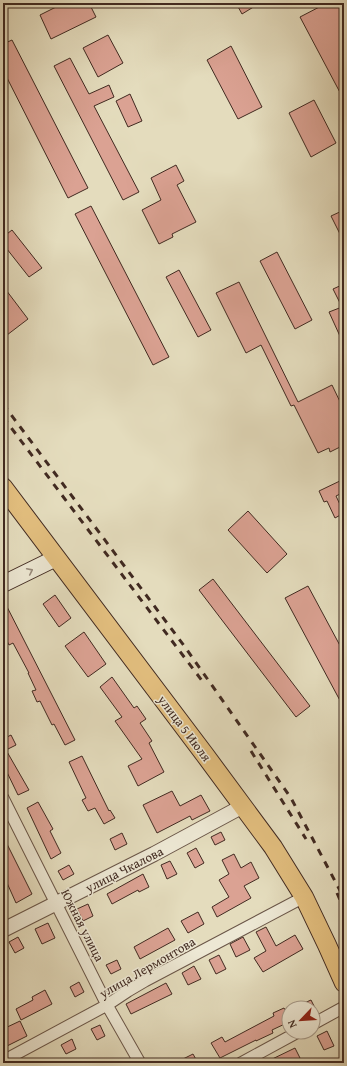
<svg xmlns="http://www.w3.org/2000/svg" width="347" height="1066" font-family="'Gentium Book Plus',serif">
	<rect width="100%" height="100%" fill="#e4dcbd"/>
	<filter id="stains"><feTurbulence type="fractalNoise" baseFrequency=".005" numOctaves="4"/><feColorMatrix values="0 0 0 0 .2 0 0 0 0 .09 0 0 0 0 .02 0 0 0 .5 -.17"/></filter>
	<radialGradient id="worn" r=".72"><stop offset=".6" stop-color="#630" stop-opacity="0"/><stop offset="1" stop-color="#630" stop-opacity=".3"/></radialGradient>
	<path fill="#dba293" stroke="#412a21" d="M64 3H89L96 17 51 39 40 15Z
		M236 3H260L242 14Z
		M327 3H344V100L300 17Z
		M108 35 123 63 98 77 83 48Z
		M12 40 88 188 68 198 3 70V44Z
		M231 46 262 107 238 119 207 60Z
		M70 58 89 94 109 85 114 97 94 106 139 192 123 200 54 66Z
		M130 94 142 121 128 127 116 101Z
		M314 100 336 143 311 157 289 113Z
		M176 165 184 181 177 185 196 222 172 234 173 237 159 244 142 210 161 200 151 178Z
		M91 206 169 357 153 365 75 214Z
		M344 210V242L331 216Z
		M12 230 42 268 29 277 3 244V237Z
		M277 252 312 320 295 329 260 261Z
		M179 270 211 330 198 337 166 277Z
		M239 282 298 402 332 385 344 410V445L330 452 329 448 318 453 294 405 291 406 261 345 246 353 216 293Z
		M344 284V345L329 312 342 307 333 289Z
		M3 286 28 319 7 335 3 329Z
		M344 479V492L336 496 344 513 335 518 327 501 324 502 319 491Z
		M248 511 287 554 267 573 228 530Z
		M213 579 310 706 296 717 199 590Z
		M308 586 344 653V708L285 598Z
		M55 595 71 618 59 627 43 604Z
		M3 599 75 740 65 745 54 724 52 725 40 701 37 702 32 691 36 690 28 673H29L13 643 9 645 3 633Z
		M84 632 106 664 88 677 65 646Z
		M112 677 134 708 137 706 146 719 140 723 152 741 149 743 164 772 138 786 128 766 142 759 115 721 122 717 100 687Z
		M11 735 16 745 6 750 29 790 18 795 3 764V739Z
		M82 756 109 811 110 810 115 818 104 824 95 808 88 811 82 800 86 798 69 762Z
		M172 791 180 806 201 795 210 811 192 820 190 816 157 833 143 805Z
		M38 802 53 829 50 831 61 853 51 859 27 808Z
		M221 832 225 840 215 845 211 837Z
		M122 833 127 844 115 850 110 839Z
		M3 836 32 894 16 903 3 874Z
		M196 848 204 863 195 868 187 853Z
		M234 854 241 868 251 862 259 878 244 886 251 898 217 917 212 907 229 897 219 880 229 874 222 860Z
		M170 861 177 874 167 879 161 865Z
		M69 865 74 874 63 880 58 871Z
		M143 874 149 887 139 892 138 890 112 904 107 894Z
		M88 904 93 916 83 921 77 909Z
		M198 912 204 924 188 933 181 921Z
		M48 923 55 938 42 944 35 929Z
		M266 927 276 946 295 935 303 949 263 972 254 958 266 951 256 932Z
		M168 928 175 940 140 959 134 947Z
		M18 937 24 948 15 953 9 942Z
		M243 937 250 950 236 957 230 944Z
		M219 955 226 969 216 974 209 960Z
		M117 960 121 969 111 974 106 965Z
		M194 966 201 979 188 985 182 973Z
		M79 982 84 992 75 997 70 987Z
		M166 983 172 994 131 1014 126 1004Z
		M45 990 52 1004 21 1020 16 1009 33 1000 32 997Z
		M311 1000 315 1008H293Z
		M284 1008 289 1017V1022L272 1030 273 1033 256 1041V1040L220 1058 211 1043 222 1037 225 1042 274 1016 273 1013Z
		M20 1021 27 1036 3 1048V1029Z
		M100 1025 105 1036 97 1040 91 1029Z
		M327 1031 334 1046 324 1050 317 1036Z
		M72 1039 76 1049 66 1054 61 1045Z
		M295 1048 300 1058 290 1063H264Z
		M193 1054 198 1063H175Z"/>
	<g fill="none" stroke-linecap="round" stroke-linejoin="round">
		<g stroke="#6a5648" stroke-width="13">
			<path id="minor" d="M3 798 107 1005 140 1063
				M313 1024 344 1007
				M3 1061 107 1005 128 991 145 981 304 897
				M241 1063 298 1032"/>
		</g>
		<g stroke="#6a5648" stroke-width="16">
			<path id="tertiary" d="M3 930 154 854 243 806"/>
		</g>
		<g stroke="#412a21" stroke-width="18">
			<path id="secondary" d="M3 584 56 558"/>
		</g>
		<g stroke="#412a21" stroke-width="20">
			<path id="trunk" d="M3 487 205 755 273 847 304 897 327 945 344 983"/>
		</g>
		<use href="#minor" stroke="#ede8d4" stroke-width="11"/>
		<use href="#tertiary" stroke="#ede8d4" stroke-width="14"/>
		<use href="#secondary" stroke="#ede8d4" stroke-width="16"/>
		<use href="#trunk" stroke="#e2be7e" stroke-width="18"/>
		<path stroke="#412a21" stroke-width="3" stroke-dasharray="7 7" stroke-linecap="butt" d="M3 404 185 647 291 798 344 898
			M3 417 203 682
			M251 751 306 839
			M337 893 344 909"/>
	</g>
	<defs><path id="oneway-chevron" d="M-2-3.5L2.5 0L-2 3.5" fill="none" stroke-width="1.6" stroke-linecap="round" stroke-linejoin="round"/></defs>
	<use stroke="#97897a" href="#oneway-chevron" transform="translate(30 571) rotate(-26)"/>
	<g text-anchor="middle" stroke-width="3" stroke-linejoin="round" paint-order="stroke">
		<g font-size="13" fill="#412a21" stroke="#ede8d4">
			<text transform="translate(185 728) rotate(53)" y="5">улица 5 Июля</text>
			<text transform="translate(124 869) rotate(-27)" y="5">улица Чкалова</text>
			<text transform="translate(83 925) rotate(63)" y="5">Южная улица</text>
			<text transform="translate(147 967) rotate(-30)" y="5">улица Лермонтова</text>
		</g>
	</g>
	<rect width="347" height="1066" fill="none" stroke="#e4dcbd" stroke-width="16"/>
	<rect x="4" y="4" width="339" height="1058" fill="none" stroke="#412a21" stroke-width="2"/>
	<rect x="8" y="8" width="331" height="1050" fill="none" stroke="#412a21"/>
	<g transform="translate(301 1020) rotate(245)"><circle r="19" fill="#ede8d4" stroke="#a89c8c"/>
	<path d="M0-3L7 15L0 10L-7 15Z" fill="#8f2418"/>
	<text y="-6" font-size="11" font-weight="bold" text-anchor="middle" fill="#412a21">N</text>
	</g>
	<rect width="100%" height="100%" filter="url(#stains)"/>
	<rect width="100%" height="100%" fill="url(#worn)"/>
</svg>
